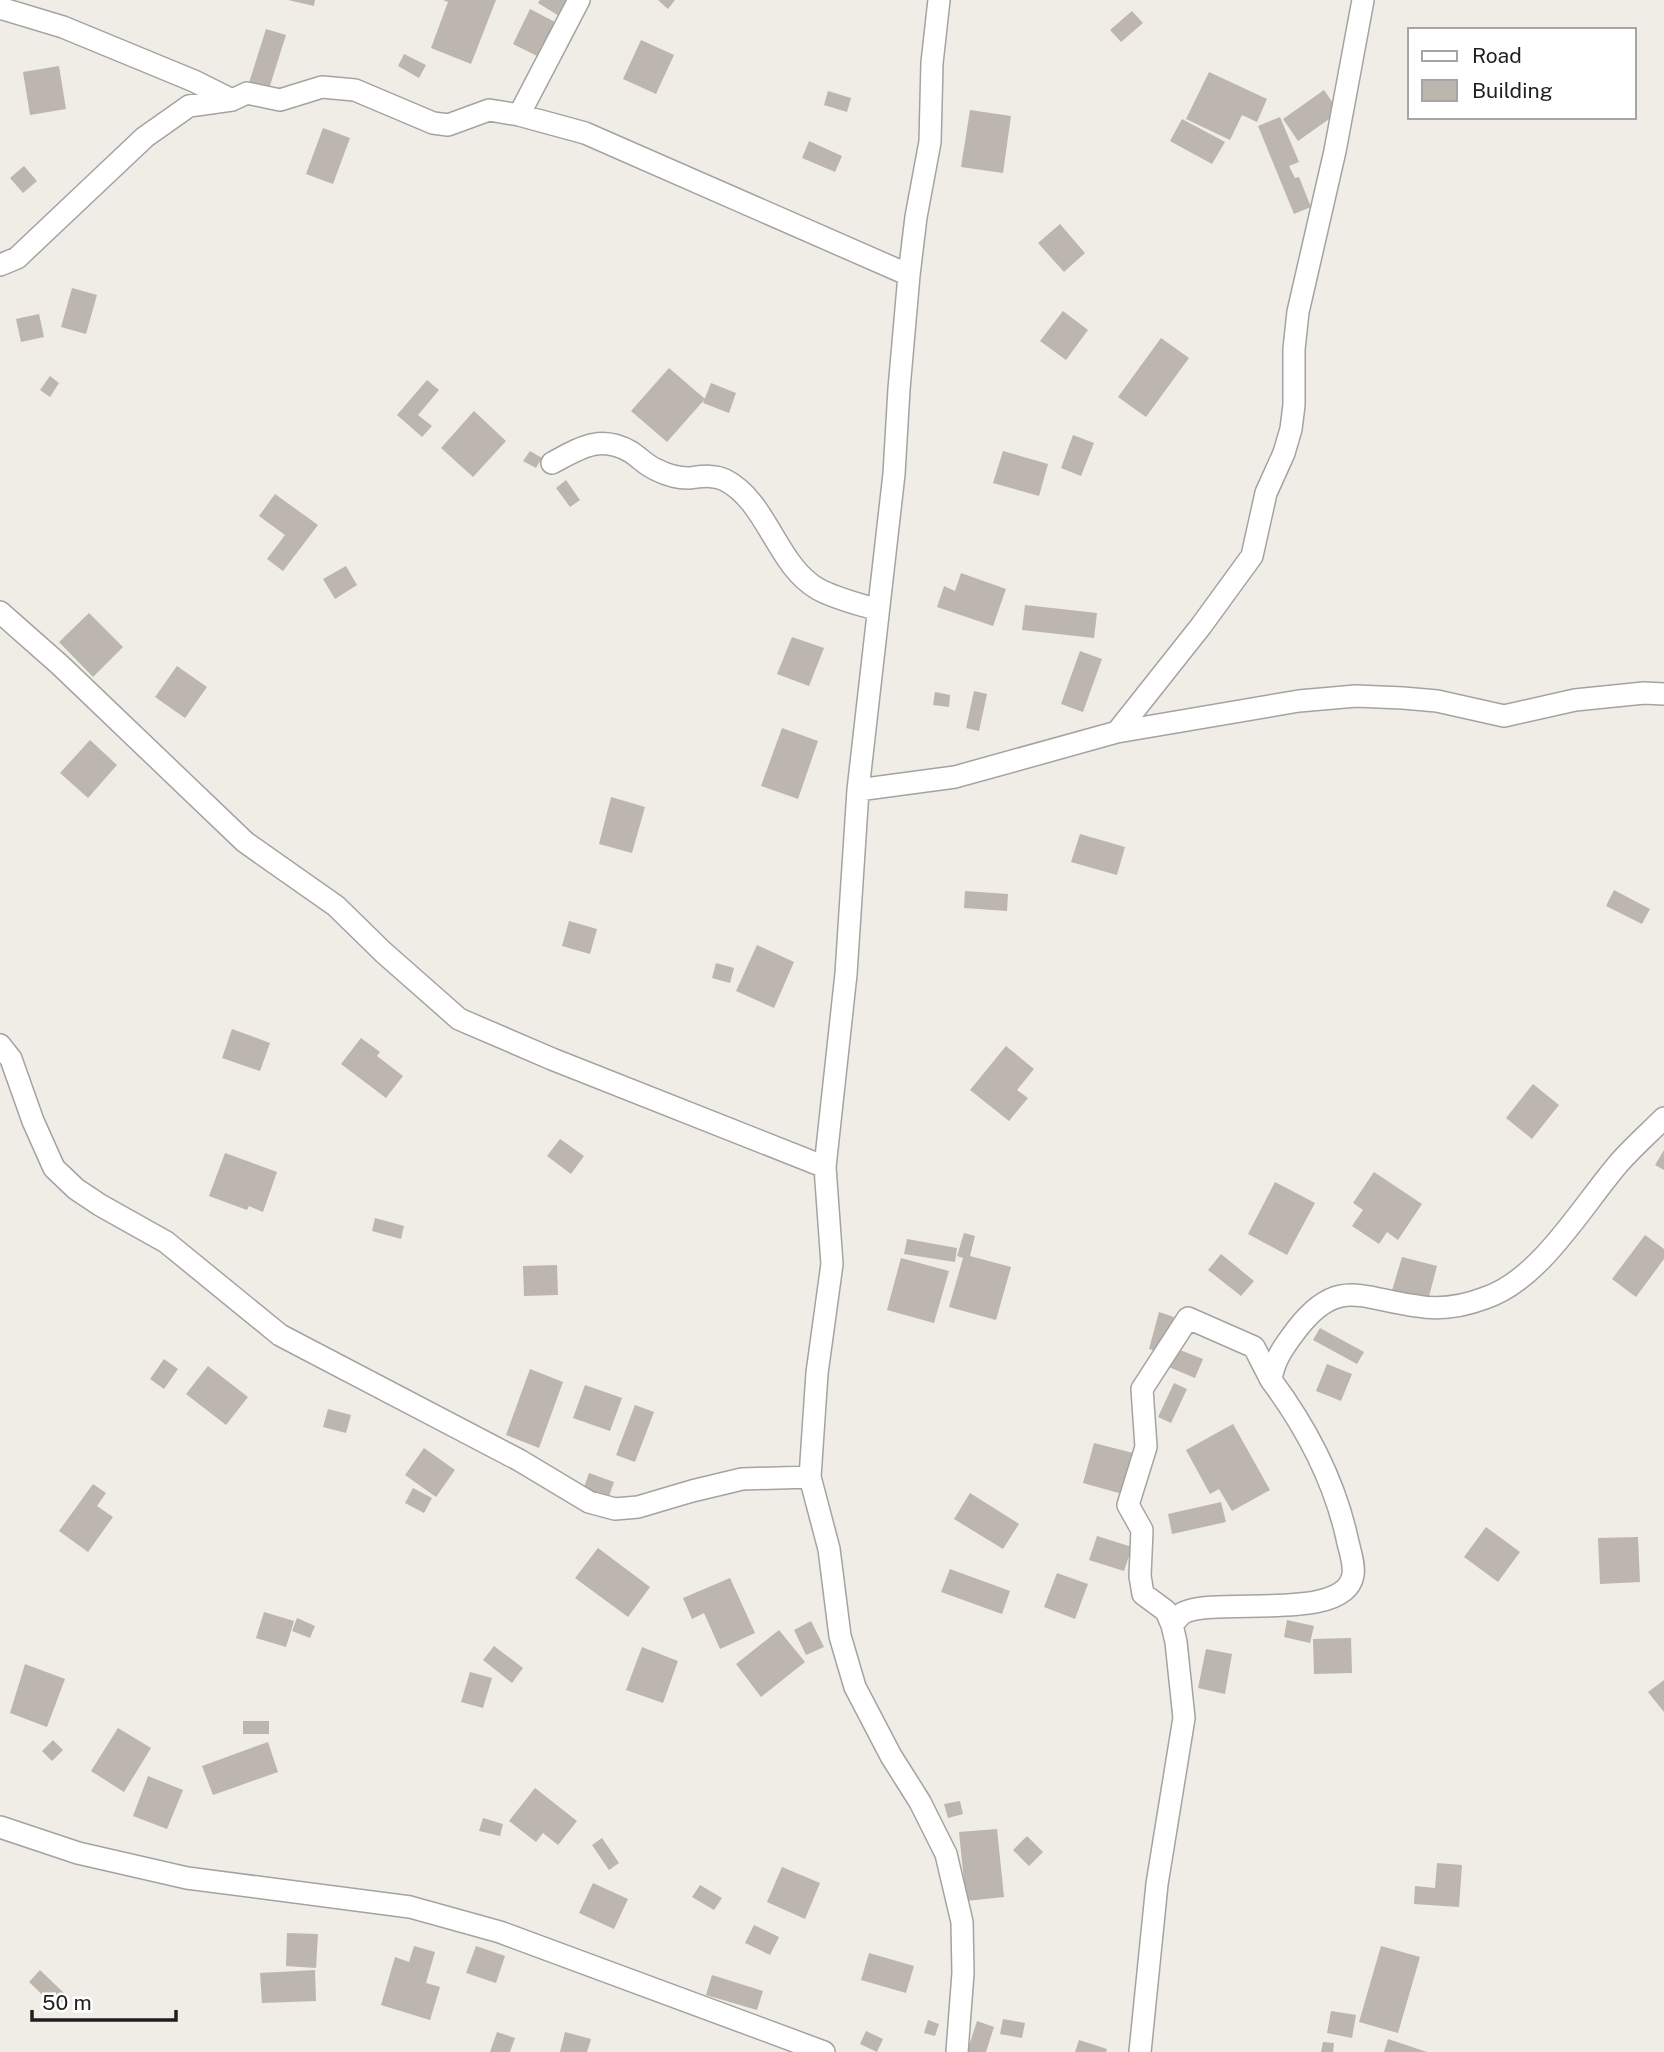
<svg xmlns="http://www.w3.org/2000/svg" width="1664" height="2052" font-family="'Public Sans',sans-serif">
	<rect width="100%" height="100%" fill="#efede6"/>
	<path fill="#bcb6af" d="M288 0H315L314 6Z
		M443 0H496L471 64 431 48 448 2Z
		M540 0H576L564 19 538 3Z
		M658 0H675L668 9Z
		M530 9 555 22 537 56 513 44Z
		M1132 11 1143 23 1121 42 1110 30Z
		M266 29 286 35 268 92 248 86Z
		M641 40 674 55 656 94 623 79Z
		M404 54 426 65 419 78 398 66Z
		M59 66 66 109 30 115 23 72Z
		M1209 72 1267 99 1257 122 1242 115 1230 140 1186 119Z
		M1324 90 1339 112 1298 141 1283 119Z
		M828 91 851 98 847 112 824 105Z
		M970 110 1011 116 1003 173 961 167Z
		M1280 117 1299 162 1289 166 1295 178 1299 177 1311 207 1294 214 1258 126Z
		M1182 119 1225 142 1212 164 1170 141Z
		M323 128 350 138 333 184 306 174Z
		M809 141 842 156 835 172 802 158Z
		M24 166 37 181 23 193 10 178Z
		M1060 224 1085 253 1064 272 1038 243Z
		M72 288 97 295 86 334 61 327Z
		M1063 311 1088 330 1066 360 1040 341Z
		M39 314 44 337 21 342 16 319Z
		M1161 338 1189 358 1146 417 1118 397Z
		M669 368 705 399 667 442 631 411Z
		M50 376 59 383 50 397 40 390Z
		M427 380 439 390 418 415 432 426 422 437 397 415Z
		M711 383 736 393 729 413 703 403Z
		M474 411 506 441 473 477 441 448Z
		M1073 435 1094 443 1081 476 1061 468Z
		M530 451 542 458 536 468 523 461Z
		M1003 451 1048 464 1039 496 993 483Z
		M566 480 580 500 570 507 556 488Z
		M275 494 318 525 283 571 267 559 285 535 259 516Z
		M346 566 357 585 335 599 323 579Z
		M961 573 1006 589 993 626 937 607 944 586 955 591Z
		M1025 605 1097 613 1094 638 1022 630Z
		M89 613 123 647 93 677 59 642Z
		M792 637 824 648 809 686 777 674Z
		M1080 651 1102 659 1083 712 1061 704Z
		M177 666 207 687 185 718 155 697Z
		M974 691 987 694 979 731 966 728Z
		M935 692 950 695 949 707 933 705Z
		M782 728 818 741 798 799 761 786Z
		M90 740 117 765 88 798 60 773Z
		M611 797 645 807 632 853 599 844Z
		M1080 834 1125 847 1117 875 1071 862Z
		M1614 890 1650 909 1642 924 1606 906Z
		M965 891 1008 894 1007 911 964 908Z
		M569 921 597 929 590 954 562 946Z
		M757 945 794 962 774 1008 736 991Z
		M716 963 734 968 730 983 712 978Z
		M232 1029 270 1043 260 1071 222 1058Z
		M361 1038 380 1052 377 1056 403 1076 386 1098 341 1064Z
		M1006 1046 1034 1069 1017 1090 1028 1098 1009 1121 970 1090Z
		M1533 1084 1559 1105 1532 1139 1506 1118Z
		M560 1139 584 1156 571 1174 547 1156Z
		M1664 1150V1170L1655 1165Z
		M225 1153 277 1172 263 1212 249 1206 247 1210 209 1196Z
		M1374 1172 1422 1204 1398 1240 1387 1232 1379 1244 1352 1226 1363 1210 1353 1203Z
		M1275 1182 1315 1203 1287 1255 1248 1234Z
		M375 1218 404 1226 401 1239 372 1231Z
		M964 1233 975 1236 970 1256 1011 1267 996 1320 949 1307 963 1258 957 1256Z
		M1645 1235 1664 1249V1259L1636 1297 1612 1279Z
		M907 1239 957 1248 955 1262 904 1254Z
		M1221 1254 1254 1281 1241 1296 1208 1270Z
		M1402 1257 1437 1266 1427 1304 1391 1294Z
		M901 1258 949 1271 934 1323 887 1310Z
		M557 1265 558 1295 524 1296 523 1266Z
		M1159 1312 1174 1317 1164 1353 1149 1349Z
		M1320 1328 1364 1352 1357 1364 1313 1340Z
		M1172 1347 1203 1359 1195 1378 1164 1365Z
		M164 1359 178 1369 164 1389 150 1379Z
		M1327 1364 1352 1374 1341 1401 1316 1391Z
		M208 1366 248 1397 226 1425 186 1394Z
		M530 1369 563 1382 539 1448 506 1435Z
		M1174 1383 1187 1389 1171 1423 1158 1417Z
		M585 1385 622 1398 610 1431 573 1418Z
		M635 1405 654 1412 635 1462 616 1455Z
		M328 1409 351 1415 346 1433 323 1427Z
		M1233 1424 1270 1490 1232 1511 1219 1489 1210 1494 1186 1450Z
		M1094 1443 1137 1454 1126 1495 1083 1483Z
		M424 1448 455 1470 436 1497 405 1475Z
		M589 1473 614 1482 607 1502 582 1493Z
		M93 1484 106 1493 97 1506 113 1517 88 1552 59 1531Z
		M413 1488 432 1498 424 1513 405 1503Z
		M970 1493 1019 1524 1003 1549 954 1519Z
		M1221 1502 1226 1522 1172 1534 1168 1514Z
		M1486 1527 1520 1552 1498 1582 1464 1557Z
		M1097 1536 1132 1547 1124 1571 1089 1560Z
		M1638 1537 1640 1582 1600 1584 1598 1538Z
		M598 1548 650 1587 628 1617 575 1578Z
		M950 1569 1010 1591 1002 1614 941 1592Z
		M1057 1573 1088 1584 1075 1619 1044 1607Z
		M730 1578 755 1633 720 1649 704 1613 692 1619 683 1598Z
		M264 1612 294 1621 286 1647 256 1638Z
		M297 1618 315 1626 310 1638 292 1631Z
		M1287 1620 1314 1626 1310 1643 1284 1637Z
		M811 1621 824 1647 806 1655 794 1630Z
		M779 1630 805 1662 761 1697 736 1664Z
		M1351 1638 1352 1673 1314 1674 1313 1639Z
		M494 1646 523 1668 512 1683 483 1660Z
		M642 1647 678 1661 663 1703 626 1690Z
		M1206 1649 1232 1654 1225 1694 1198 1688Z
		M25 1664 65 1679 47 1727 10 1713Z
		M470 1672 492 1678 483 1708 461 1702Z
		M1664 1680V1712L1648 1692Z
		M243 1721H269V1734H243Z
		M118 1728 151 1748 124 1792 91 1771Z
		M53 1740 63 1750 52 1761 42 1751Z
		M268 1742 278 1772 213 1795 202 1766Z
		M148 1776 183 1790 167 1829 133 1816Z
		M535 1788 577 1821 558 1845 543 1833 536 1842 509 1821Z
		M960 1801 963 1814 948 1818 944 1804Z
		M483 1818 503 1824 500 1836 479 1831Z
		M997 1829 1004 1897 966 1901 959 1832Z
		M1027 1836 1043 1852 1029 1866 1013 1850Z
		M602 1838 619 1863 609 1870 592 1845Z
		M1437 1863 1462 1865 1459 1907 1414 1904 1415 1886 1435 1888Z
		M782 1867 820 1883 805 1919 767 1902Z
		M593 1883 628 1899 614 1929 579 1913Z
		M700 1885 722 1898 714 1910 692 1897Z
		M754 1925 779 1937 770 1955 745 1943Z
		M287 1933 318 1934 316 1968 286 1966Z
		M414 1946 435 1952 426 1983 440 1987 430 2020 381 2005 395 1957 409 1962Z
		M476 1946 505 1956 496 1983 466 1973Z
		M1381 1946 1420 1957 1398 2033 1359 2022Z
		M869 1953 914 1966 906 1993 861 1980Z
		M40 1970 67 1996 56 2008 29 1982Z
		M315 1970 316 2001 262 2003 260 1973Z
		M712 1975 763 1991 757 2010 706 1995Z
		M1331 2011 1356 2015 1352 2038 1327 2033Z
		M1003 2019 1025 2023 1022 2038 1000 2034Z
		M928 2020 939 2024 935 2036 924 2033Z
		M977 2021 994 2027 986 2052H967Z
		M866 2031 883 2039 877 2052 860 2044Z
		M497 2032 515 2038 510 2052H490Z
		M565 2032 591 2039 587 2052H560Z
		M1388 2039 1427 2052H1384Z
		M1079 2040 1107 2049 1106 2052H1075Z
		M1323 2042 1334 2043 1333 2052H1321Z"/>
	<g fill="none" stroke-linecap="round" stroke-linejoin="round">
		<g stroke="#a3a3a3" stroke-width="24">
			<path id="minor" d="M939 0 932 63 930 142 916 217 909 275 899 389 894 474 858 790 846 974 825 1167 832 1264 817 1373 810 1477 829 1549 840 1636 855 1687 891 1756 920 1802 946 1854 962 1922 963 1973 957 2052
				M0 8 63 27 194 81 232 100
				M519 115 579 0
				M0 265 17 258 145 137 189 106 232 100 247 93 280 100 322 87 355 90 433 123 448 125 489 110 519 115 585 133 909 275
				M552 463C580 448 600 434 631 452 640 458 647 466 657 470 667 475 677 478 688 478 700 477 713 474 725 480 767 501 777 566 818 589 836 599 859 604 878 610
				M0 612 60 665 245 842 336 906 383 952 459 1019 552 1059 825 1167
				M1117 732 1201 626 1252 556 1266 493 1284 453 1291 429 1294 405V349L1298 312 1335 151 1363 0
				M858 790 955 777 1117 732 1299 701 1356 696 1403 698 1437 701 1504 716 1575 700 1644 693 1664 694
				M0 1045 11 1059 33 1121 54 1168 76 1189 100 1205 166 1242 280 1335 519 1460 589 1502 615 1509 638 1507 692 1491 742 1479 810 1477
				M1172 1625C1175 1622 1179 1616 1183 1613 1217 1596 1345 1623 1353 1575 1355 1564 1349 1549 1347 1538 1334 1480 1306 1427 1271 1380 1274 1359 1285 1345 1297 1329 1338 1276 1362 1299 1417 1306 1439 1310 1464 1306 1485 1298 1540 1280 1582 1206 1619 1163 1633 1147 1649 1133 1664 1118
				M0 1827 78 1853 187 1878 410 1907 500 1932 824 2052
				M1140 2052 1157 1884 1184 1718 1176 1642 1172 1625 1166 1611 1143 1594 1140 1576 1142 1530 1128 1505 1146 1447 1142 1389 1188 1318 1254 1347 1271 1380"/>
		</g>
		<use href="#minor" stroke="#fff" stroke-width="21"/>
	</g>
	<rect x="1408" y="28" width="228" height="91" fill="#ffffff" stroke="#a5a5a5" stroke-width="2"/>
	<rect x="1422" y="51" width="35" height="10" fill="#ffffff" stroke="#a5a5a5" stroke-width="2"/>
	<text x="1472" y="63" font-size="21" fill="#1f1f1f">Road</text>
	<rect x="1422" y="80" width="35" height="21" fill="#bcb6af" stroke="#a5a5a5" stroke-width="2"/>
	<text x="1472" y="98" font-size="21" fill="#1f1f1f">Building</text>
	<path d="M32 2010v10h144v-10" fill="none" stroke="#1f1f1f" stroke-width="3.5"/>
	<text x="42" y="2010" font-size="21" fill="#1f1f1f" stroke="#ffffff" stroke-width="5" paint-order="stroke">50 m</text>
</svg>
